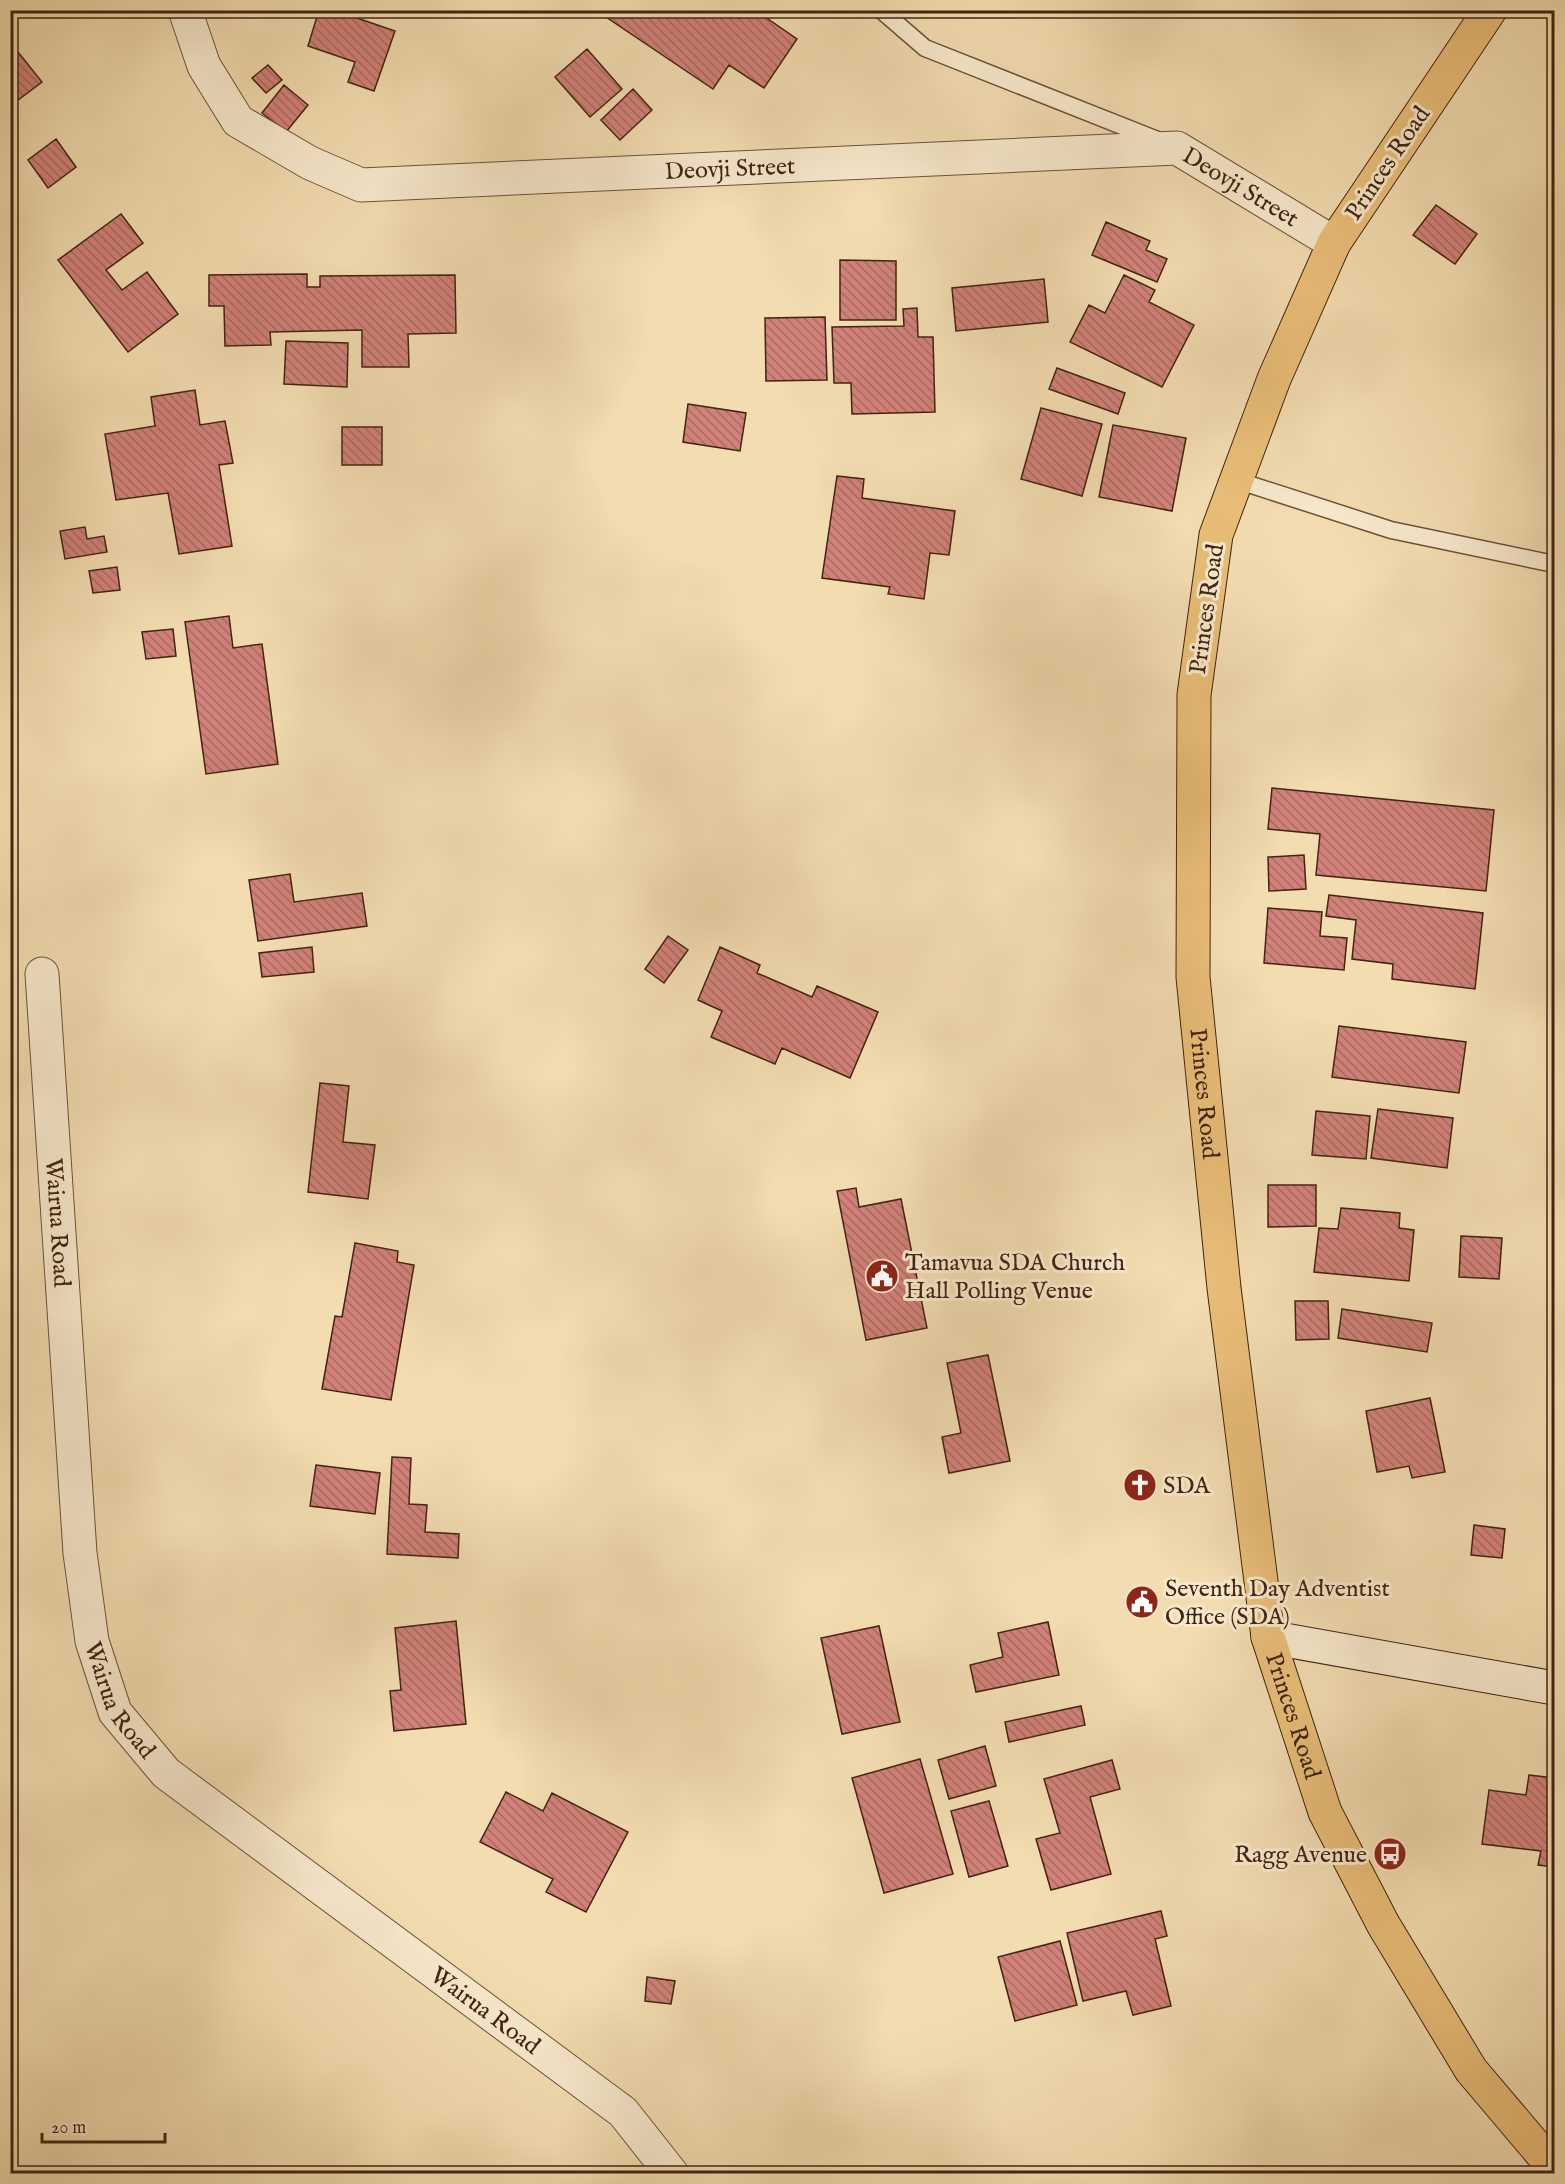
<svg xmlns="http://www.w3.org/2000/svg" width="1565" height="2184" font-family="'IM FELL English',serif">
	<defs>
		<pattern id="building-back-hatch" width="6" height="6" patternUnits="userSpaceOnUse" patternTransform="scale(1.5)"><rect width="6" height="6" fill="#d18179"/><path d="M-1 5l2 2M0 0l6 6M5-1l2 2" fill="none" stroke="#ab6962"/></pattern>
	</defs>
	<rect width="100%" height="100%" fill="#f2dcb0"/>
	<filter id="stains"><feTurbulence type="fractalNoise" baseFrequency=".00333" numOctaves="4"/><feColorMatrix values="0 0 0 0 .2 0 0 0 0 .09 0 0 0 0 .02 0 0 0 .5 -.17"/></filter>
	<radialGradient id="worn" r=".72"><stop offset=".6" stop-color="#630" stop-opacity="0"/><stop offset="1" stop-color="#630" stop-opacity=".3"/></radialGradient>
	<path fill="url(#building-back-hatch)" stroke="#412411" stroke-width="1.5" d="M319 10H357L354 17 395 31 374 91 348 82 355 62 308 46Z
		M606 10H755L797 39 764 88 729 65 713 89 603 15Z
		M10 42 42 82 10 106Z
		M587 49 622 89 590 117 555 77Z
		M268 65 282 80 266 93 252 78Z
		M284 85 308 105 286 132 262 113Z
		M633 89 652 110 620 140 601 120Z
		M56 139 76 167 48 188 28 160Z
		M1436 205 1477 234 1455 264 1413 235Z
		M121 214 143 243 106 270 122 290 147 272 178 314 128 352 58 260Z
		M1106 222 1150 241 1146 250 1167 259 1157 282 1092 255Z
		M840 260 896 261V320H840Z
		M307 274V287H320V276L455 275 456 333 408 334 409 367H362V330L270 332 271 345 225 346 224 306H209V275Z
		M1124 275 1155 290 1149 302 1194 325 1162 387 1070 342 1089 305 1105 313Z
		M1044 279 1048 322 956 331 952 288Z
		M917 308 918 337H933L935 412 852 414 851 383H834L832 327 904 326 903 309Z
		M825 317 827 380 766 381 765 318Z
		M286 341 348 343 347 387 284 384Z
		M1057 368 1125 393 1118 414 1049 389Z
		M195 390 200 425 225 421 233 463 219 465 232 546 179 554 168 493 116 500 105 434 155 426 151 397Z
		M688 404 746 413 740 451 683 442Z
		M1041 408 1102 424 1082 496 1021 479Z
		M1113 425 1186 438 1172 511 1099 497Z
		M342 427H382V465H342Z
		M837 476 864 479 862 498 955 511 949 555 930 553 924 599 888 594 890 587 822 578Z
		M85 527 87 539 104 536 107 552 65 559 60 531Z
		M117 567 120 590 93 593 89 571Z
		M229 616 233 648 262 644 278 764 206 774 185 622Z
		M173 629 176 656 146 659 142 632Z
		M1272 788 1494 810 1486 891 1316 875 1320 834 1268 829Z
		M1304 855 1306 889 1269 891 1268 857Z
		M290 874 294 902 362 893 367 926 258 941 249 880Z
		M1329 895 1483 913 1475 989 1392 979 1393 964 1352 959 1356 920 1326 916Z
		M1268 908 1322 912 1320 936 1347 938 1344 970 1264 963Z
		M668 936 688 950 664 983 645 969Z
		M312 947 314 972 262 977 259 953Z
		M720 947 760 965 757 973 812 997 817 986 878 1012 850 1078 782 1048 775 1064 711 1037 722 1011 698 1000Z
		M1339 1026 1466 1042 1459 1093 1332 1077Z
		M320 1083 349 1086 343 1142 375 1145 368 1199 308 1192Z
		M1378 1109 1453 1118 1447 1168 1371 1158Z
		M1316 1111 1370 1116 1366 1159 1312 1155Z
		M1268 1185H1316V1226L1268 1227Z
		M856 1188 859 1207 901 1199 927 1328 866 1340 837 1191Z
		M1341 1208 1400 1213 1399 1228 1414 1230 1409 1281 1314 1272 1319 1228 1338 1229Z
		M1461 1236 1502 1238 1499 1279 1459 1277Z
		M355 1243 398 1251 397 1262 414 1265 391 1400 322 1389 335 1316 342 1317Z
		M1295 1301H1328L1329 1339 1296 1340Z
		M1342 1309 1432 1323 1427 1352 1338 1338Z
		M988 1355 1010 1461 949 1473 942 1437 961 1433 947 1363Z
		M1430 1398 1445 1472 1412 1478 1409 1466 1377 1472 1366 1411Z
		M392 1457 411 1458 409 1504 427 1505 425 1532 459 1534 458 1558 387 1554Z
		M316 1465 380 1473 375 1514 310 1506Z
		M1474 1525 1505 1529 1502 1558 1471 1555Z
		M456 1621 466 1724 394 1731 390 1691 401 1690 395 1628Z
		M1048 1622 1059 1675 976 1692 970 1665 1003 1657 998 1633Z
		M879 1626 900 1722 842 1734 821 1638Z
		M1081 1706 1085 1725 1009 1742 1005 1722Z
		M985 1746 996 1786 949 1799 938 1760Z
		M920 1759 953 1874 884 1893 852 1778Z
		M1112 1760 1120 1789 1090 1797 1111 1874 1051 1890 1036 1839 1060 1833 1044 1779Z
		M1529 1775 1554 1778V1867L1538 1865 1541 1851 1482 1844 1489 1790 1526 1795Z
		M506 1792 543 1811 552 1793 628 1832 586 1912 546 1892 553 1879 480 1842Z
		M989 1801 1008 1866 969 1877 951 1811Z
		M1161 1911 1167 1936 1155 1939 1171 2006 1133 2015 1126 1991 1083 2001 1067 1933Z
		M1060 1941 1077 2005 1015 2021 998 1957Z
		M647 1977 675 1981 671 2004 645 2001Z"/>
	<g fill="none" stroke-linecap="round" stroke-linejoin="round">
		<g stroke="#6d5239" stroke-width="19">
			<path id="service" d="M881 10 925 48 1160 141
				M1236 480 1391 530 1554 564"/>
		</g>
		<g stroke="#6d5239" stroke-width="35">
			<g id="minor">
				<path id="s1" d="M185 10 204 66 238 121 310 163 361 185 1177 148 1334 243"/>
				<path id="s2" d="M42 974 80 1553 92 1641 115 1712 166 1773 623 2112 672 2174"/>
			</g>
		</g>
		<g stroke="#412411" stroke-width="35">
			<path id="secondary" d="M1268 1637 1554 1688"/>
		</g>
		<g stroke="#412411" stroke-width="35">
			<g id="primary">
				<path id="s3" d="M1490 10 1334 243 1274 379 1216 535 1194 695 1193 977 1224 1288 1268 1637 1325 1812 1383 1924 1471 2070 1554 2168"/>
			</g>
		</g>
		<use href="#service" stroke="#f7e8cc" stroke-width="16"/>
		<use href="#minor" stroke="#f7e8cc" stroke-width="33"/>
		<use href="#secondary" stroke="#f7e8cc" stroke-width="33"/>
		<use href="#primary" stroke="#e9be78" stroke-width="33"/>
	</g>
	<defs>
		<g id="civic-disc" transform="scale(1.725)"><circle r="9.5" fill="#8f2418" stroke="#f7e8cc"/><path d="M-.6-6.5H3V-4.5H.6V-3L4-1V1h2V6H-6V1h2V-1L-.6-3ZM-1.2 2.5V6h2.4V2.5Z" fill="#fff"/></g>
		<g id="church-disc" transform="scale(1.725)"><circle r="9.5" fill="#8f2418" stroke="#f7e8cc"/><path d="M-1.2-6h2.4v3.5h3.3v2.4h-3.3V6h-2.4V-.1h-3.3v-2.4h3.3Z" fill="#fff"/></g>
		<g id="bus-disc" transform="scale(1.725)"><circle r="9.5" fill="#8f2418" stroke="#f7e8cc"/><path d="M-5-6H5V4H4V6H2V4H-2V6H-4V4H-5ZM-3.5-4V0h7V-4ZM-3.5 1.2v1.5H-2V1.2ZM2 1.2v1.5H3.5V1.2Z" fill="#fff"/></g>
	</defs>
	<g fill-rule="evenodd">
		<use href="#civic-disc" x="882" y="1276"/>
		<use href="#church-disc" x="1140" y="1485"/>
		<use href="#civic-disc" x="1142" y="1602"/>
		<use href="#bus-disc" x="1390" y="1854"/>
	</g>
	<g text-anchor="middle" stroke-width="6" stroke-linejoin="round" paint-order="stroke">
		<g font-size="24" fill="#412411" stroke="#f7e8cc">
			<text transform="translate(1387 163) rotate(-56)" y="8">Princes Road</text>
			<text dy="8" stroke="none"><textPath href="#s1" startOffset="632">Deovji Street</textPath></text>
			<text dy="8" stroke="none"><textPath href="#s1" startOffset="1154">Deovji Street</textPath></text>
			<text transform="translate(1206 609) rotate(-82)" y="8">Princes Road</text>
			<text dy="8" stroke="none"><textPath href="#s3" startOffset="1156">Princes Road</textPath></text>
			<text dy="8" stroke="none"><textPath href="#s2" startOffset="249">Wairua Road</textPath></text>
			<text dy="8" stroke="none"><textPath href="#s2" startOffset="735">Wairua Road</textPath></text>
			<text dy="8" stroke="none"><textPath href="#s3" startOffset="1786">Princes Road</textPath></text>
			<text dy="8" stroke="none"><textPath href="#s2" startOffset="1221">Wairua Road</textPath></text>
		</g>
		<g font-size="24" fill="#412411" stroke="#f7e8cc" text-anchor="start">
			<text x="905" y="1270">Tamavua SDA Church<tspan x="905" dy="28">Hall Polling Venue</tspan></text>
			<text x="1163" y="1493">SDA</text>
			<text x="1165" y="1596">Seventh Day Adventist<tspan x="1165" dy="28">Office (SDA)</tspan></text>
			<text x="1367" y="1862" text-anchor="end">Ragg Avenue</text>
		</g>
	</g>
	<rect width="1565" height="2184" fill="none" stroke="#f2dcb0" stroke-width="36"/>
	<rect x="12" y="12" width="1541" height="2160" fill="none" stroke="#412411" stroke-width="3"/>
	<rect x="18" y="18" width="1529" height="2148" fill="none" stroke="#412411" stroke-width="1.5"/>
	<path d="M42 2133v9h123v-9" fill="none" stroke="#412411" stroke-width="3"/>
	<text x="51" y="2133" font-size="18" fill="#412411" stroke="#f7e8cc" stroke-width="4.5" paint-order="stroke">20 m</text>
	<rect width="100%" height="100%" filter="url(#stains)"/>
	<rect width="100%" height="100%" fill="url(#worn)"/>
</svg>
